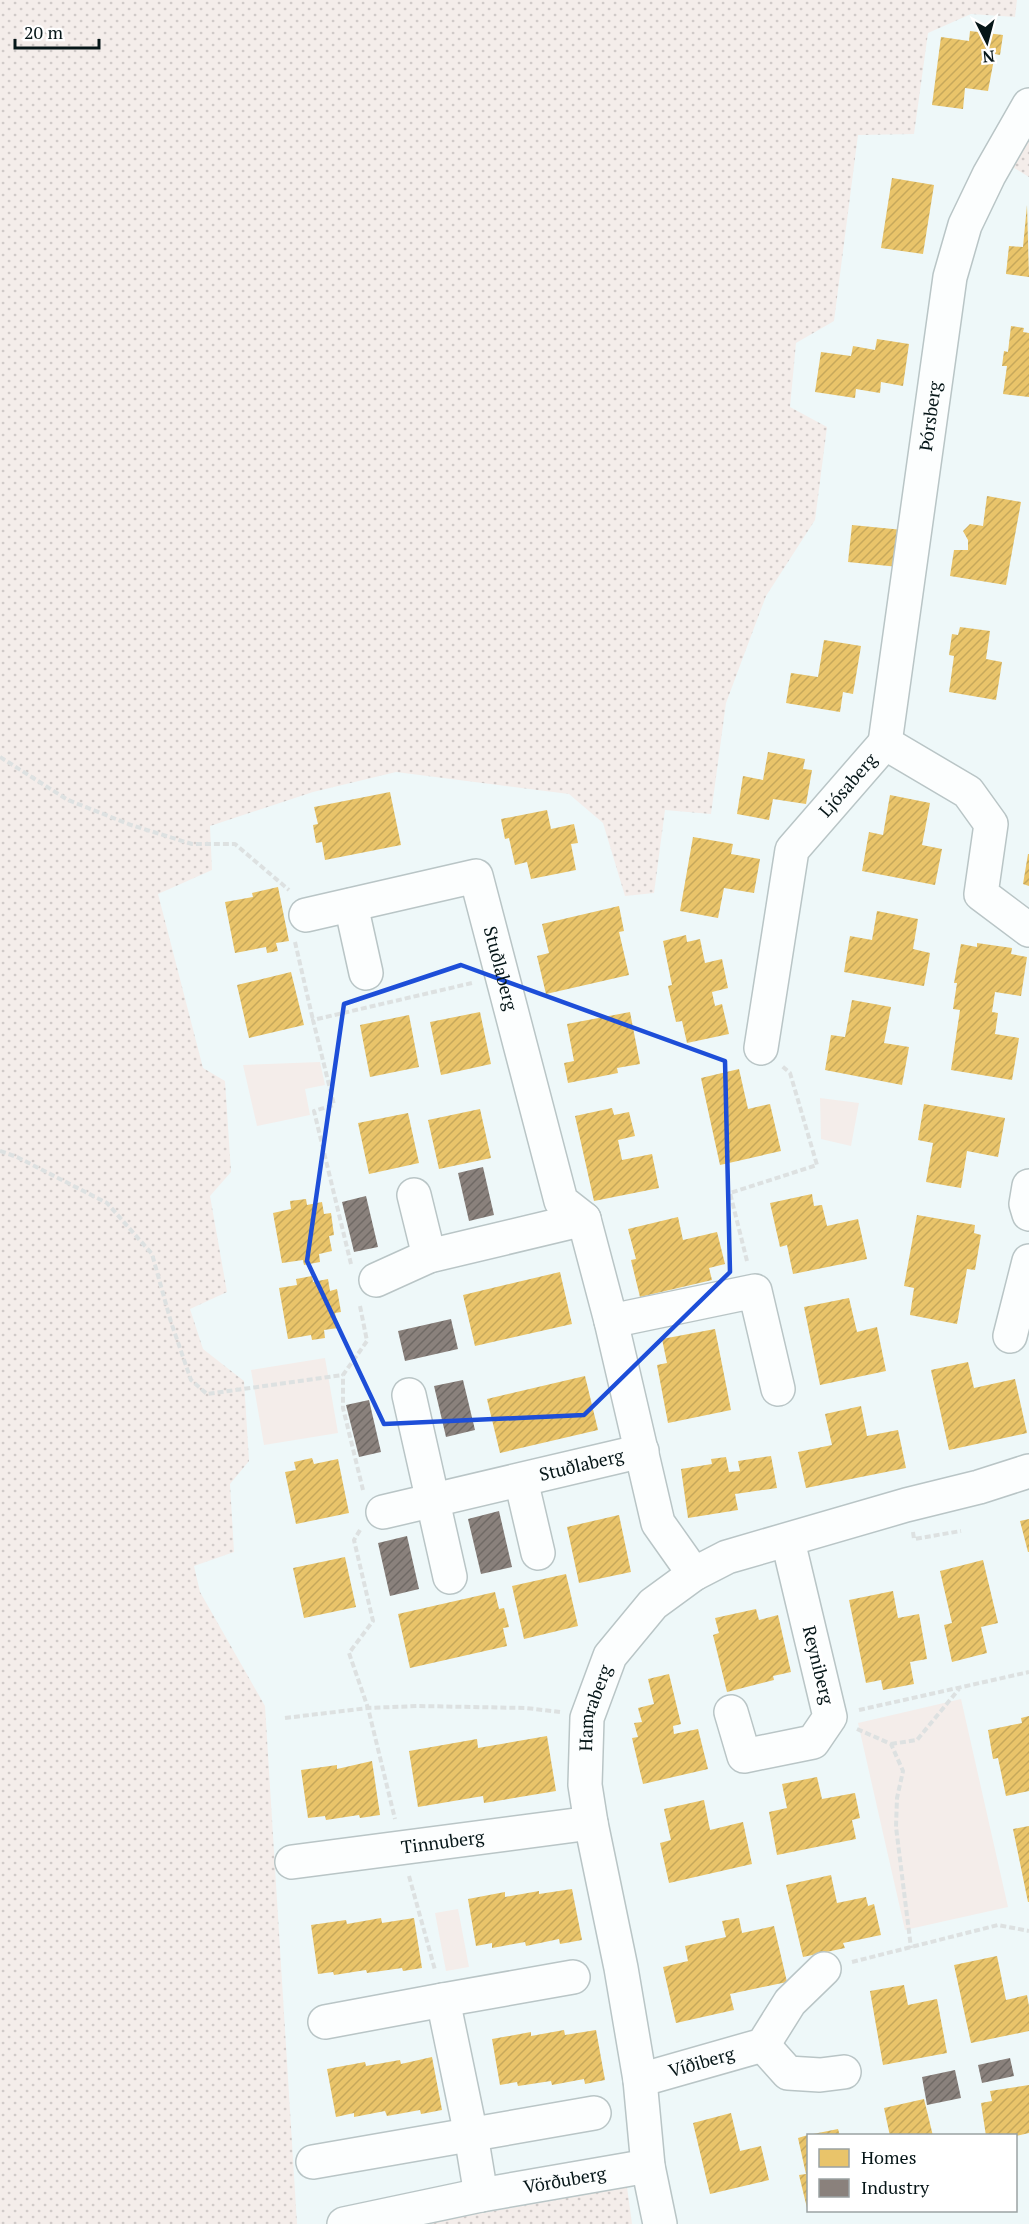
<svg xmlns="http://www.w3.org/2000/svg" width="1029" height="2224" font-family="'PT Serif',serif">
	<defs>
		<pattern id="grass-dots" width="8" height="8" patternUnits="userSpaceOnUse" patternTransform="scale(1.5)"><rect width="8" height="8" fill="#f4edea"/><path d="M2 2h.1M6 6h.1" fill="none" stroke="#d0cac8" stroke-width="1.8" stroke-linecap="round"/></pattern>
		<pattern id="homes-hatch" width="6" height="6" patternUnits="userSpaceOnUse" patternTransform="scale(1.5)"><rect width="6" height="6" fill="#e9c46a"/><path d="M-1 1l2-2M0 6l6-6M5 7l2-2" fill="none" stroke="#c6a85b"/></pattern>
		<pattern id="industry-hatch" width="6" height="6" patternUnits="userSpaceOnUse" patternTransform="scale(1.5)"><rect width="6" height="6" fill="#8a817c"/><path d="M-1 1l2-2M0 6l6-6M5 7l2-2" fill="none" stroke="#6f6965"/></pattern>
	</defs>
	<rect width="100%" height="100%" fill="#eef8f9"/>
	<path fill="url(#grass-dots)" d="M0 0H1017L1015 17 971 14 928 33 914 134 858 135 834 321 796 343 790 407 827 427 815 520 766 596 726 703 711 814 665 810 654 893 625 896 603 823 569 794 396 772 313 792 210 826 212 870 158 894 203 1068 225 1081 231 1172 210 1196 227 1292 190 1309 203 1349 244 1381 249 1461 230 1484 234 1552 194 1566 200 1592 265 1706 297 2224H0Z
		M1029 124V177L1008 164Z
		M627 2187 632 2224H421Z"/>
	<path fill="#f4edea" d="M320 1062 325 1085 305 1089 310 1115 257 1126 243 1065Z
		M820 1098 859 1103 851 1146 821 1139Z
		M325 1358 338 1433 264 1445 251 1370Z
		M961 1699 1008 1907 905 1930 858 1723Z
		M458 1909 469 1967 446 1971 435 1913Z"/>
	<path fill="url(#homes-hatch)" d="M970 31 1003 35 1000 55 995 54 988 91 965 88 963 109 932 105 941 37 969 41Z
		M892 178 934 185 923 254 881 248Z
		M1027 205 1029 277 1006 274 1009 246 1023 247Z
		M1011 326 1024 328 1023 332 1029 333V397L1003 394 1007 366H1002L1004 351 1008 352Z
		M877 339 909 344 903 386 881 382 880 393 856 389 855 398 815 392 821 352 851 356 853 346 875 350Z
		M987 496 1021 502 1006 585 950 576 954 550H968V540L963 531 970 524 983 526Z
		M852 525 903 530 899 567 848 562Z
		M960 627 990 631 986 659 1002 662 996 700 949 692 954 656 949 655 952 634 958 635Z
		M824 640 861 646 853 694 843 692 840 712 786 703 791 673 818 677Z
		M768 752 805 759 803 769 812 770 806 804 773 799 769 820 737 814 743 776 763 780Z
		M390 792 401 845 325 860 322 842 316 843 313 825 318 824 314 807Z
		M890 795 930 803 922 845 942 849 935 885 862 871 869 832 883 835Z
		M547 810 551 829 574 824 578 843 571 844 576 870 531 879 527 862 515 865 509 838 505 839 501 819Z
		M693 837 733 844 731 854 760 859 754 893 724 888 718 918 680 911Z
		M1028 854H1029V886L1023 884Z
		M278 887 289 941 276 943 278 951 267 953 266 947 235 953 225 902 253 897 252 893Z
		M619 906 624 931 619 932 629 975 546 994 537 956 549 953 542 924Z
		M877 911 918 919 913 949 930 953 924 986 844 972 850 936 872 940Z
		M686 935 687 942 700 939 705 963 722 959 728 988 712 992 715 1006 722 1004 729 1034 687 1043 682 1021 676 1022 668 986 672 985 663 941Z
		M977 943 1012 948 1011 954 1027 957 1021 996 995 992 992 1012 998 1013 995 1034 1019 1038 1012 1080 951 1070 960 1010 953 1009 957 983H954L961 944 977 947Z
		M291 972 304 1025 249 1038 237 985Z
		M852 1000 891 1007 884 1043 909 1047 902 1085 825 1070 831 1035 845 1037Z
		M480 1012 491 1064 441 1075 430 1022Z
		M630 1012 640 1064 617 1068 618 1073 568 1083 564 1063 574 1061 567 1024Z
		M409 1015 419 1067 370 1077 360 1025Z
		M739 1069 748 1109 770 1104 781 1151 720 1165 701 1078Z
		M924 1104 1005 1118 998 1157 967 1151 961 1188 926 1182 933 1143 918 1140Z
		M612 1108 614 1115 629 1112 635 1136 618 1140 622 1160 652 1154 659 1188 594 1201 575 1116Z
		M480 1109 491 1158 439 1169 428 1120Z
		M408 1113 419 1163 369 1174 358 1123Z
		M812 1194 814 1206 822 1205 827 1226 858 1219 867 1259 793 1274 787 1245 780 1247 770 1203Z
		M306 1199 307 1205 322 1202 324 1214 331 1213 334 1235 329 1236 332 1251 319 1254 320 1262 304 1265 303 1260 282 1263 273 1213 291 1209 290 1201Z
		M917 1215 975 1225 974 1233 981 1235 975 1270 967 1269 957 1324 910 1315 914 1288 904 1286Z
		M678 1217 683 1240 717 1232 725 1264 709 1268 712 1280 640 1297 631 1260 636 1259 628 1229Z
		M560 1272 572 1324 475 1346 463 1295Z
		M312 1276 313 1282 328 1279 330 1291 337 1289 341 1312 335 1313 338 1328 324 1330 325 1338 312 1340 311 1335 288 1339 279 1288 297 1285 296 1279Z
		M849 1298 857 1332 877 1327 886 1371 820 1385 804 1307Z
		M715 1329 731 1410 668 1423 657 1365 667 1363 662 1339Z
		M968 1362 974 1388 1015 1379 1027 1433 949 1450 931 1370Z
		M585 1376 598 1430 500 1453 487 1399Z
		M861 1406 867 1436 898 1430 906 1468 806 1488 798 1452 832 1445 825 1414Z
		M771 1456 777 1488 735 1494 738 1510 688 1518 681 1469 712 1464 711 1459 726 1457 729 1472 740 1471 738 1461Z
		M312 1458 314 1464 338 1459 349 1513 296 1524 285 1472 296 1470 294 1462Z
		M619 1515 631 1572 579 1583 567 1527Z
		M1029 1519V1552H1028L1020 1521Z
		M345 1557 356 1607 304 1618 293 1568Z
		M983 1560 998 1623 981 1627 987 1653 952 1662 944 1625 952 1623 940 1571Z
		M566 1574 578 1626 524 1639 512 1586Z
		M893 1591 898 1618 919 1614 927 1659 910 1662 914 1684 883 1690 881 1680 866 1683 849 1600Z
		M495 1592 499 1609 504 1608 509 1627 503 1628 507 1646 410 1668 398 1614Z
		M756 1609 759 1620 778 1615 791 1672 773 1676 774 1680 727 1692 713 1635 719 1633 715 1618Z
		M669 1674 681 1724 673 1726 674 1734 698 1729 708 1769 643 1784 632 1738 638 1737 634 1723 642 1722 638 1708 654 1704 648 1679Z
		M1029 1716V1791L1006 1796 998 1758 993 1759 988 1730 1022 1723 1021 1718Z
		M547 1736 556 1791 484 1803 483 1796 418 1807 409 1751 477 1739 478 1748Z
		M372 1761 380 1815 360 1818 359 1815 326 1820 325 1816 308 1818 301 1770 337 1765V1769Z
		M817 1777 822 1799 855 1793 860 1818 852 1820 856 1839 777 1855 769 1812 787 1808 782 1784Z
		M704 1800 710 1830 743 1822 752 1864 669 1883 660 1843 671 1840 664 1809Z
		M1029 1826V1902H1028L1013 1829Z
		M831 1875 837 1903 866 1897 868 1906 874 1904 881 1935 843 1943 845 1948 803 1957 786 1885Z
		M572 1889 582 1940 560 1944 559 1939 526 1946 525 1942 492 1948V1943L476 1946 468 1899 505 1892V1897L539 1891V1894Z
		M381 1918 382 1923 414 1918 422 1968 403 1971 402 1968 367 1973 366 1970 334 1975 333 1972 318 1974 311 1925 346 1920 347 1924Z
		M739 1918 742 1933 774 1926 787 1982 730 1994 734 2010 676 2023 663 1967 688 1961 685 1946 726 1937 722 1921Z
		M997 1956 1006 2000 1027 1995 1029 2006V2031L971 2043 954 1965Z
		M904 1985 908 2005 937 1999 947 2053 883 2065 870 1991Z
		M564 2030 565 2035 596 2030 605 2080 585 2084 584 2079 552 2085 551 2081 518 2086 517 2082 500 2085 492 2039 531 2032V2036Z
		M432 2057 442 2110 421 2114 420 2110 387 2116 385 2111 354 2117V2113L336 2117 327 2069 365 2062 366 2066 400 2060 401 2064Z
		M1029 2085V2133L1016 2136H986L981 2103 992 2101 990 2091Z
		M924 2099 933 2136H890L884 2108Z
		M731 2113 740 2151 761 2146 769 2180 710 2194 693 2123Z
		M838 2129 840 2136H813V2134Z
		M808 2135V2212L799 2175 806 2174 798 2138Z"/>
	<path fill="url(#industry-hatch)" d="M483 1167 494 1215 469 1221 458 1173Z
		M366 1196 378 1247 354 1252 342 1202Z
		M451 1319 458 1349 405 1361 398 1331Z
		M463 1380 475 1430 446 1437 434 1386Z
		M369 1400 381 1452 359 1457 346 1405Z
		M499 1511 512 1567 481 1574 468 1519Z
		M407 1536 419 1589 390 1596 378 1543Z
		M1010 2058 1014 2076 982 2083 978 2065Z
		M955 2070 961 2098 927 2105 922 2077Z"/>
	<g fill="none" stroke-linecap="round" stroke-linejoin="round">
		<g stroke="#b9c5c6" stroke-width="36">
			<g id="minor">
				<path id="s1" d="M885 743 950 277 965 225 989 175 1029 105"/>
				<path d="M351 905 366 973"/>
				<path id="s2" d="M306 915 476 876 561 1201 584 1219 611 1321 658 1523 694 1574"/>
				<path id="s3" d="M761 1048 792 850 885 743 968 792 991 824 981 894 1029 930"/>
				<path d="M1029 1186 1026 1204 1029 1214"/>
				<path d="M414 1195 429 1256"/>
				<path d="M376 1280 429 1256 584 1219"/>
				<path d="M611 1321 755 1291 778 1389"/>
				<path d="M1010 1336 1029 1261"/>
				<path d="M409 1395 450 1577"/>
				<path d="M521 1480 538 1553"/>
				<path id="s4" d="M383 1512 642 1451"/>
				<path d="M731 1712 744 1756 813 1742 830 1717 788 1541"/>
				<path id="s5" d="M292 1862 591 1823"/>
				<path d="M443 2000 573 1977"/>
				<path d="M325 2022 443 2000 471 2135 481 2195"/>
				<path d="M763 2045 788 2073 820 2075 844 2072"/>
				<path id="s6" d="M640 2080 763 2045 790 2002 824 1969"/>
				<path d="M313 2162 594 2113"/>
				<path id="s7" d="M344 2224 481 2195 648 2166"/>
				<path id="s8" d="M660 2224 648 2166 640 2080 621 1968 591 1823 585 1785 587 1718 610 1656 653 1604 694 1574 727 1557 906 1505 979 1487 1029 1471"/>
			</g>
		</g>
		<path stroke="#dde1e1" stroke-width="4" stroke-dasharray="6 3" stroke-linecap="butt" d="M0 757 68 800 131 825 192 844H235L289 890
			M295 942 313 1020
			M0 1151 17 1157 107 1203 152 1254 171 1322 191 1380 207 1394 343 1375
			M747 1261 730 1193 817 1165 790 1073 782 1066
			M351 1264 314 1111 334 1105 313 1020 472 983V982
			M360 1306 367 1341 343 1375V1408L363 1490
			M360 1530 354 1540 373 1621 349 1653 368 1708 395 1819
			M913 1532 914 1539 961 1531
			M859 1710 1029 1672
			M285 1718 368 1708 417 1706 526 1708 560 1712
			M857 1729 891 1744 903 1771 897 1798 896 1827 911 1948
			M891 1744 917 1740 959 1689
			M409 1876 435 1970
			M852 1962 998 1925 1029 1931"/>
		<use href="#minor" stroke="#fcfefe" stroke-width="33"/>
	</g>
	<path fill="none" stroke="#1d4ed8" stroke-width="4.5" stroke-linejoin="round" d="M461 965 725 1061 730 1272 584 1415 384 1424 307 1261 344 1004Z"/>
	<g text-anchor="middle" stroke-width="6" stroke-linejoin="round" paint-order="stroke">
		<g font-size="18" fill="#061618" stroke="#fff">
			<text dy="6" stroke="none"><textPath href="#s1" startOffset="330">Þórsberg</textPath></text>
			<text dy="6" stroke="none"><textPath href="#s3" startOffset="286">Ljósaberg</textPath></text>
			<text dy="6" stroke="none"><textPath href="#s2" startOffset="270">Stuðlaberg</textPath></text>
			<text dy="6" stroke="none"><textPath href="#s4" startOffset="204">Stuðlaberg</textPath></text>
			<text transform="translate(818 1665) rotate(76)" y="6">Reyniberg</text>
			<text dy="6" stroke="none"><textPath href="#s8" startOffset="524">Hamraberg</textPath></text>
			<text dy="6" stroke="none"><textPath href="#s5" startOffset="152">Tinnuberg</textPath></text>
			<text dy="6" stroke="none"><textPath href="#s6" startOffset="64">Víðiberg</textPath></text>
			<text dy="6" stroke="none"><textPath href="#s7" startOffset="225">Vörðuberg</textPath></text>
		</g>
	</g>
	<rect x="807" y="2134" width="210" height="78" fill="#ffffff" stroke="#9ba2a3" stroke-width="1.5"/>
	<rect x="819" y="2149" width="30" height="18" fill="#e9c46a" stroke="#9ba2a3" stroke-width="1.5"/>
	<text x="861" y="2164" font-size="18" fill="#061618">Homes</text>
	<rect x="819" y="2179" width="30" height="18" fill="#8a817c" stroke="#9ba2a3" stroke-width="1.5"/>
	<text x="861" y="2194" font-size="18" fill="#061618">Industry</text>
	<g transform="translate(987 42) rotate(174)" stroke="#ffffff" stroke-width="4.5" paint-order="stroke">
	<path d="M0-4.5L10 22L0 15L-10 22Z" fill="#061618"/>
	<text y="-9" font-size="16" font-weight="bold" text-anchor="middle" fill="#061618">N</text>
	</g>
	<path d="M15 39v9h84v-9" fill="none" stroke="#061618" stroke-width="3"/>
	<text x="24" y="39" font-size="18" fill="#061618" stroke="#ffffff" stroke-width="4.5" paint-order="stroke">20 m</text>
</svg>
